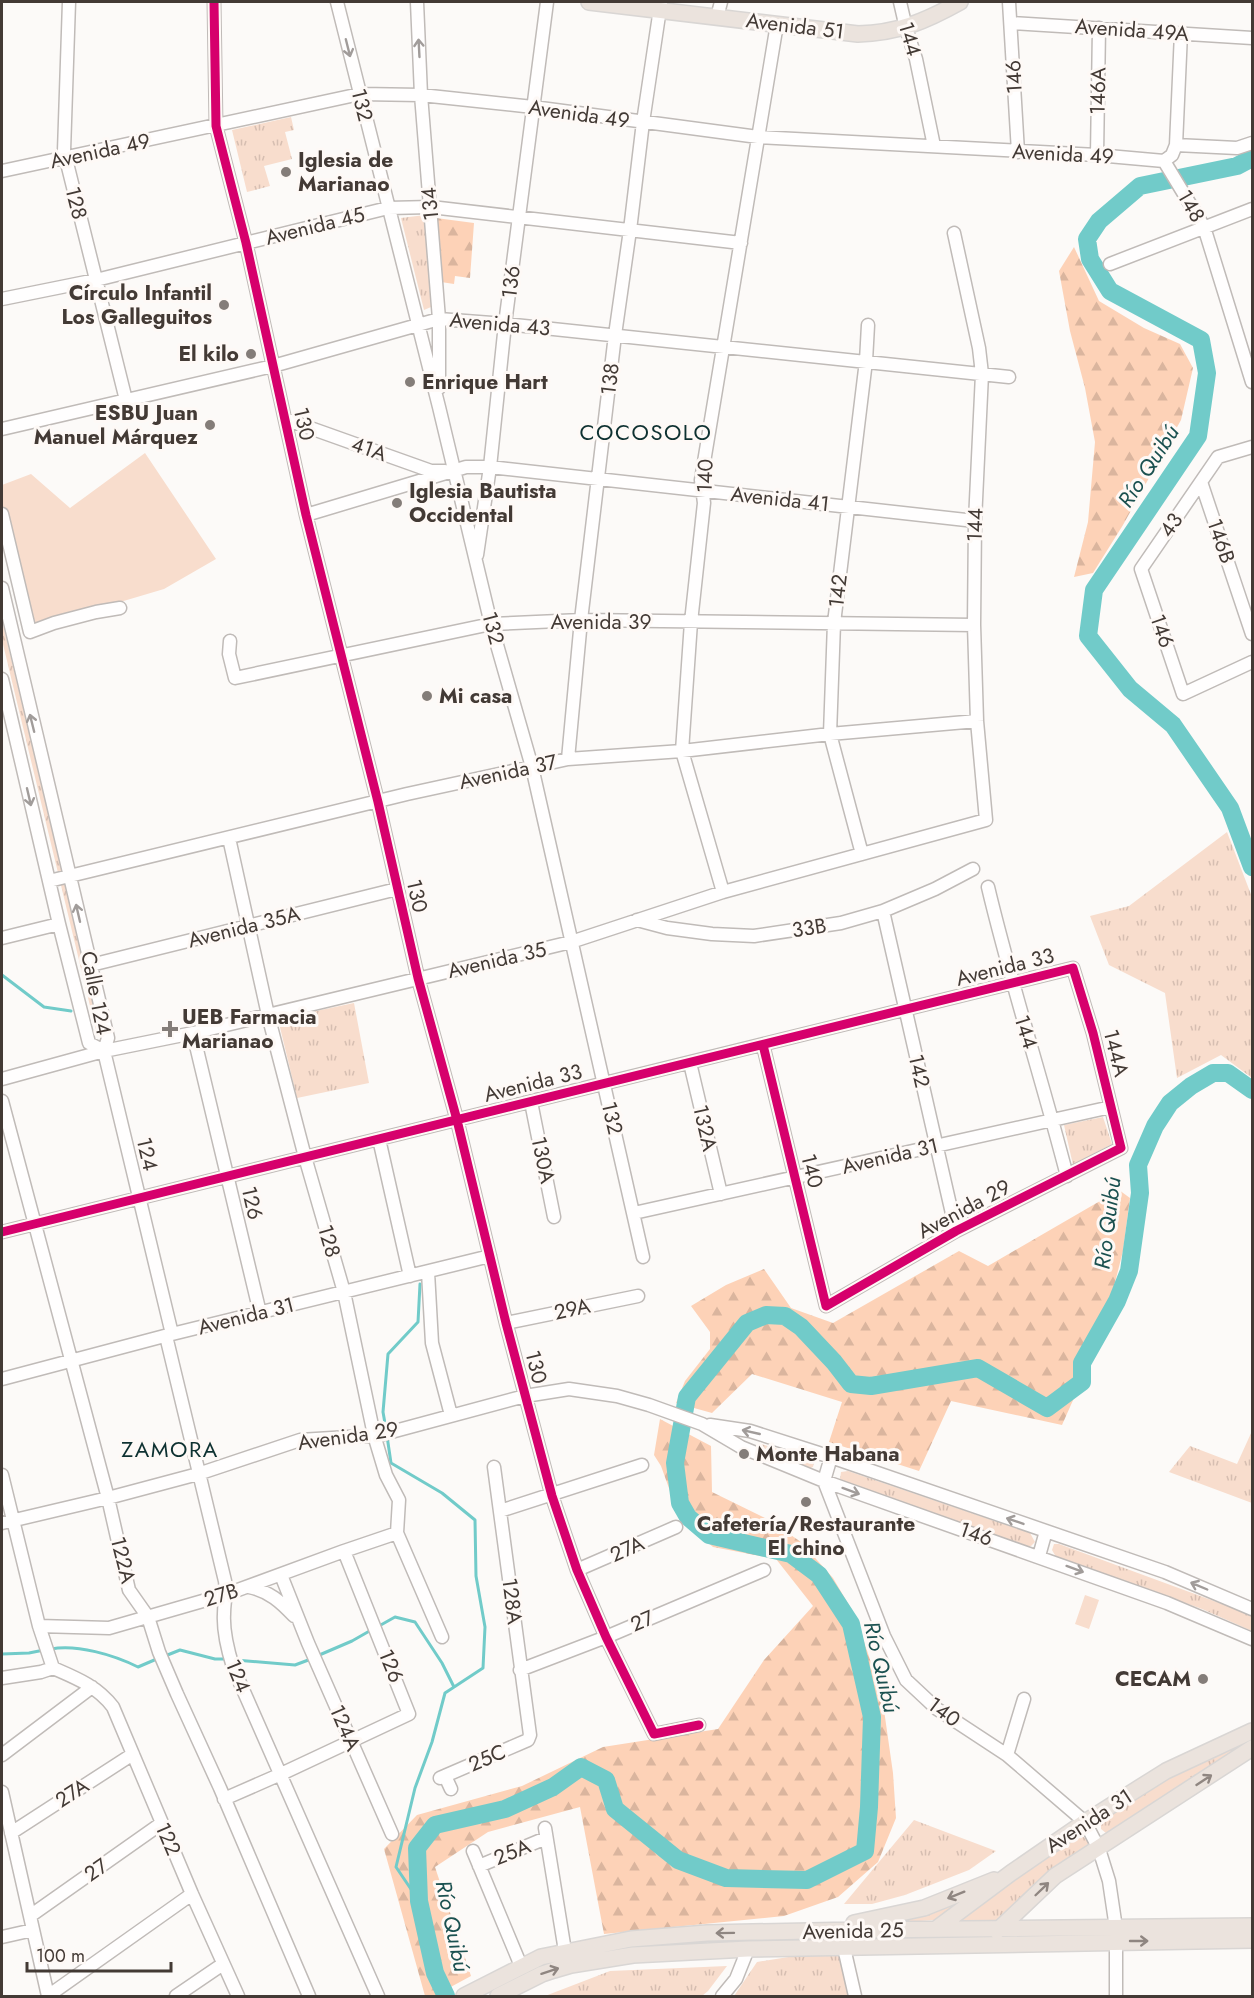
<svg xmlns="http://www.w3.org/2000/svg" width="1254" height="1998" font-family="Jost,sans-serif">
	<defs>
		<pattern id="grass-tufts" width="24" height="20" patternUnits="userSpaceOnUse" patternTransform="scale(1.5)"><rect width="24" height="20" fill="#f8ddcd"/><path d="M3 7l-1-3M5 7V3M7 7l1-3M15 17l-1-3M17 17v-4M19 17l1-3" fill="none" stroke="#d6beb1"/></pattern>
		<pattern id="forest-firs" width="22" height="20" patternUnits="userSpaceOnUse" patternTransform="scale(1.5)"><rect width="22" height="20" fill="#fdd2b7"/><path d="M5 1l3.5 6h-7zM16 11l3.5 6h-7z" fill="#dab59e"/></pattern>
	</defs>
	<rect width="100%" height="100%" fill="#fcfaf8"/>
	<path fill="url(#grass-tufts)" d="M291 117 294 130 285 132 292 159 264 166 270 186 247 192 232 130Z
		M425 215 431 307 424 310 401 218Z
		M2 621 102 1034 100 1036 97 1035 2 640Z
		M1227 832 1252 897V1078L1221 1055 1177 1078 1165 993 1109 965 1090 916 1129 906Z
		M354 1003 369 1083 297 1098 278 1019Z
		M1103 1117 1112 1144 1073 1165 1064 1125Z
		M1252 1431V1503L1169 1472 1190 1446 1237 1464Z
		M761 1444 811 1459 814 1462 813 1467 808 1469 755 1448 757 1445Z
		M848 1471 1030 1533 1035 1542 1031 1546H1026L844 1482 840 1479 841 1472Z
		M1054 1544H1059L1252 1615V1631L1202 1609 1056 1557 1052 1550Z
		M1245 1744 1112 1832 1106 1833 1101 1829V1823L1107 1815 1172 1776Z
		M914 1820 996 1851 969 1870 905 1895 872 1904H844Z
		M1079 1834 1085 1838 1089 1844 1085 1849 1051 1870 997 1920H961L1074 1837Z
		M962 1901 936 1920 889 1923 929 1915Z
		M844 1948 855 1996H734L757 1962Z
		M727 1966 708 1991 702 1996H545L610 1971Z"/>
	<path fill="url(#forest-firs)" d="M436 218 474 223 470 278 455 276 454 284 441 282Z
		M1074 247 1099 301 1144 328 1180 344 1193 368 1181 420 1123 525 1093 573 1074 577 1088 522 1095 442 1085 388 1070 331 1059 271Z
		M1119 1190 1130 1198 1123 1251 1112 1294 1110 1325 1091 1360 1088 1384 1074 1398 1062 1425 951 1401 919 1471 829 1442 842 1402 752 1374 712 1413 676 1403 685 1381 710 1349V1332L691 1306 726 1285 764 1269 791 1308 833 1323 959 1251 988 1266Z
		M660 1419 711 1446 712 1492 769 1520 801 1542 833 1578 856 1617 882 1696 893 1773 896 1818 878 1862 838 1897 784 1916 604 1934 580 1807 488 1832 435 1867 471 1976 434 1996H425L384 1849 417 1815 522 1786 603 1747 718 1729 764 1660 813 1606 776 1559 713 1547 680 1519 661 1466 654 1455Z"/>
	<path fill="#f8ddcd" d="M145 453 216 559 164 589 26 630 2 537V485L31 474 70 508Z
		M1085 1595 1099 1600 1089 1629 1075 1624Z"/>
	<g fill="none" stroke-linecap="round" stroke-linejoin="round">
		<path stroke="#71cbc9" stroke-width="3" d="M2 975 44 1007 71 1011
			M386 1429 383 1412 388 1354 418 1322 420 1284
			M387 1436 391 1463 442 1493 475 1520 476 1576 485 1627 483 1668 445 1693 432 1742 415 1788 396 1867 419 1901
			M379 1626 395 1617 415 1622 442 1663 454 1687
			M51 1649C77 1644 114 1655 138 1667L159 1658
			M2 1654 29 1653 44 1650
			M165 1656 180 1650 215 1659H228
			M317 1656 352 1641 373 1629
			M235 1660 295 1665 311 1659"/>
		<path stroke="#71cbc9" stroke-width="18" d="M1252 158 1237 166 1140 186 1099 221 1087 239 1090 259 1110 291 1201 340 1207 373 1198 436 1094 590 1088 636 1130 689 1173 725 1230 808 1252 867
			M446 1996 435 1973 419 1901 417 1848 435 1825 505 1809 553 1787 581 1767 606 1780 615 1809 678 1860 726 1878 807 1880 865 1851 869 1807 872 1717 851 1624 819 1575 791 1554 709 1535 688 1517 680 1503 675 1463 687 1397 747 1323 766 1315 785 1316 801 1327 834 1362 851 1384 871 1386 978 1368 1047 1408 1082 1382V1363L1117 1301 1129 1271 1140 1193 1138 1165 1155 1126 1170 1103 1191 1086 1213 1073H1228L1252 1090"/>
		<g stroke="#c0bbb8" stroke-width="15">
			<path id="minor" d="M69 2 64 151 126 400
				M214 2 216 126 246 243 306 515 378 802 418 978 457 1120 506 1323 552 1496 577 1570 606 1637 654 1734 699 1725
				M337 2 439 407 491 624 532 767 643 1257
				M417 2 421 95 439 319V388
				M900 2 906 28 916 59 934 146
				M1009 2 1018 152
				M717 17 721 2
				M1011 23 1252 38
				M1176 145 1237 148 1252 143
				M1097 155 1099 28
				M1164 161 1204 227 1252 382
				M1164 161 1172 155 1176 145 1181 33
				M2 171 360 94 421 95 533 107 758 137 1097 155 1164 161
				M1110 264 1252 209
				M2 299 96 280 388 208 431 207 741 243
				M285 419 431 471H445
				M2 429 273 366 439 319 505 324 1009 377
				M1252 447 1218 457 1141 569 1183 694 1252 662
				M1201 482 1252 634
				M2 514 30 632 54 623 96 612 120 608
				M306 515 466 467H490L975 521
				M477 555 490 467 505 324 547 2
				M2 588 108 1038 104 1051 172 1334
				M230 641 229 654 235 678 491 624 581 620 974 625
				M2 679 59 924 89 1043 104 1051
				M568 759 581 620 615 335 630 230 643 122 661 2
				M229 838 268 1015 305 1157 344 1292 374 1435 386 1475 399 1500 397 1533 442 1637
				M862 854 830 734 834 623 866 361 868 325
				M49 881 407 794 568 759 682 751 830 734 977 721
				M988 887C1011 984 1042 1079 1067 1176
				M723 892 682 751 691 622 704 503 701 480 777 24
				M883 911 956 1231
				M637 920 667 928 712 934 754 936 841 923 883 911 935 889 973 869
				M2 938 59 924
				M91 965 397 889
				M193 1033 260 1313
				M690 1063 721 1194
				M2 1079 104 1051 193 1033 571 942 723 892 986 820 977 721 974 625 975 521 982 374 979 348 954 233
				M2 1101 108 1498 129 1590 148 1617 159 1652 177 1694 220 1788 309 1996
				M531 1102 554 1217
				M379 1139 410 1276
				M634 1213 1111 1107
				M2 1232C359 1144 716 1055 1073 968L1093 1033 1121 1148 956 1231 826 1306 763 1045
				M428 1272 432 1343 451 1415
				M506 1323 638 1296
				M166 1336 225 1581C227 1595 224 1601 224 1614 223 1631 228 1651 233 1667L378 1996
				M2 1379 172 1334 490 1256
				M710 1425 750 1431 831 1457 1165 1572 1252 1609
				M831 1457 824 1481 884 1636 906 1680 937 1709 1007 1755 1085 1822 1099 1849 1109 1881 1116 1928
				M2 1475 39 1626 53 1668
				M500 1511 642 1465
				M2 1523 108 1498 198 1474 300 1440 380 1435 525 1396 569 1389 617 1396 649 1405 702 1424 741 1447 824 1481 1167 1603 1252 1639
				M1039 1556 1046 1531
				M577 1570 676 1527
				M281 1575 308 1643 392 1834
				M249 1587C269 1591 281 1602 294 1616
				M39 1626 109 1628 227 1594 344 1551 397 1533
				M520 1670 606 1637 764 1570
				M2 1678 41 1672 53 1668C76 1678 97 1686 113 1707L192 1894 238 1996
				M2 1755 92 1687
				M1007 1755 1024 1699
				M445 1776 451 1789
				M440 1778 528 1740 530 1735 494 1467
				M2 1792 48 1996
				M224 1799 281 1774 409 1714 344 1551
				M545 1828 565 1951
				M11 1833 133 1754
				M473 1851 521 1966
				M479 1866 546 1838
				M30 1916 162 1823
				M2 1937 33 1930
				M847 1941 844 1948 855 1996
				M48 1996 192 1894
				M176 1996 223 1964
				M722 1996 736 1979 748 1949
				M1116 1996V1941"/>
		</g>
		<g stroke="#d9d6d4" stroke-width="18">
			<path id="major" d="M589 2 858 34C898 33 926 21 960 2
				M854 1923 924 1908 994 1880
				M936 1929 1011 1873 1085 1822 1166 1771 1252 1731
				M997 1931 1055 1876 1252 1748
				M464 1996 541 1957 631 1939 707 1933 858 1930 1252 1926
				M498 1996 542 1974 554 1970 571 1965 633 1955 748 1949 1252 1940"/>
		</g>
		<use href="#minor" stroke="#fffefe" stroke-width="12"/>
		<use href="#major" stroke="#ebe3dd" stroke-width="15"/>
		<g stroke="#fef9f6" stroke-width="13">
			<path id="cycleway" d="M214 2 216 126 246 243 306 515 378 802 418 978 457 1120 506 1323 552 1496 577 1570 606 1637 654 1734 699 1725
				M2 1232C359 1144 716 1055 1073 968L1093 1033 1121 1148 956 1231 826 1306 763 1045"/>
		</g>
		<use href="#cycleway" stroke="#d6006c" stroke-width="9"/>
	</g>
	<defs><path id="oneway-shaft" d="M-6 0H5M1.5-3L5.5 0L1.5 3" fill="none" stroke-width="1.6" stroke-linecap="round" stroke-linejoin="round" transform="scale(1.5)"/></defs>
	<g stroke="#a19c9a">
		<use href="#oneway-shaft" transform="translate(348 48) rotate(76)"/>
		<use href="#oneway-shaft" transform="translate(419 48) rotate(-93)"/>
		<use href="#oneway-shaft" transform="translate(32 723) rotate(-104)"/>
		<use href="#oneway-shaft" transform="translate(29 797) rotate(77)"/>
		<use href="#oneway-shaft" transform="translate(78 913) rotate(-103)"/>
		<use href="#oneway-shaft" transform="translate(751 1432) rotate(-167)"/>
		<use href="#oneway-shaft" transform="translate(851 1491) rotate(20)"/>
		<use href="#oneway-shaft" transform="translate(1015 1521) rotate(-161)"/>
		<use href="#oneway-shaft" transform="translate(1075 1569) rotate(20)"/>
		<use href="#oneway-shaft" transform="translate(1199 1586) rotate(-157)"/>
	</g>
	<g stroke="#8f8681">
		<use href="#oneway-shaft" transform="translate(1204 1780) rotate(-33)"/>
		<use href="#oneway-shaft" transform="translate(1042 1889) rotate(-44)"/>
		<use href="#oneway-shaft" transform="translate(956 1895) rotate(158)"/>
		<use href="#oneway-shaft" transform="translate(725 1933) rotate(179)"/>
		<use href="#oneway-shaft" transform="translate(1139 1941)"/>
		<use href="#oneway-shaft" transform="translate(550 1971) rotate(-18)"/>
	</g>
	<g fill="#847d79" stroke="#fef9f6" stroke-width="2">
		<circle cx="286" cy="172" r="6"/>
		<circle cx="224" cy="305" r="6"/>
		<circle cx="251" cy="354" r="6"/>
		<circle cx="410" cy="382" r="6"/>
		<circle cx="210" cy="425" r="6"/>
		<circle cx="397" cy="503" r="6"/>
		<circle cx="427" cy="696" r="6"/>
		<path d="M167 1020h6v6h6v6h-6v6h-6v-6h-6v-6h6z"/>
		<circle cx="744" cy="1454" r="6"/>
		<circle cx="806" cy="1502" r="6"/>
		<circle cx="1203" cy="1679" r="6"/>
	</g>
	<g text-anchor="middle" stroke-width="6" stroke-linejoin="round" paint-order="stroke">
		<g font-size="21" fill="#433a35" stroke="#fef9f6">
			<text transform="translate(795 26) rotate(7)" y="7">Avenida 51</text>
			<text transform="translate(1132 30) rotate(4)" y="7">Avenida 49A</text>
			<text transform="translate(910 39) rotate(74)" y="7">144</text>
			<text transform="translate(1014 77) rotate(-93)" y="7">146</text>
			<text transform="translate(1098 91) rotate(-89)" y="7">146A</text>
			<text transform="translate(362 105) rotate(76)" y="7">132</text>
			<text transform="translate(579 114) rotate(8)" y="7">Avenida 49</text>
			<text transform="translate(100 151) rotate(-12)" y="7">Avenida 49</text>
			<text transform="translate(1063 154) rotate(3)" y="7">Avenida 49</text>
			<text transform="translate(76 203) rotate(76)" y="7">128</text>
			<text transform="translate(430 204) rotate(-95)" y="7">134</text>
			<text transform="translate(1191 206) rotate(60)" y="7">148</text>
			<text transform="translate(315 226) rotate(-14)" y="7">Avenida 45</text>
			<text transform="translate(511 282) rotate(-83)" y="7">136</text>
			<text transform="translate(500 324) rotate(5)" y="7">Avenida 43</text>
			<text transform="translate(610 379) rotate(-83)" y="7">138</text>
			<text transform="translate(304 424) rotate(77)" y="7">130</text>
			<text transform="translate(369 449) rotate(19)" y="7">41A</text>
			<text transform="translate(705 476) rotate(-88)" y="7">140</text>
			<text transform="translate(780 499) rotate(6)" y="7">Avenida 41</text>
			<text transform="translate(975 525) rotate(-88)" y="7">144</text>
			<text transform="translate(1171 525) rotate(-55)" y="7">43</text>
			<text transform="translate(1221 541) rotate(71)" y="7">146B</text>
			<text transform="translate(838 591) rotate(-83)" y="7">142</text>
			<text x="601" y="629">Avenida 39</text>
			<text transform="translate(493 628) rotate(75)" y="7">132</text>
			<text transform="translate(1162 631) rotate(71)" y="7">146</text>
			<text transform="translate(508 772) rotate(-12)" y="7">Avenida 37</text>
			<text transform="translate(417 896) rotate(77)" y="7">130</text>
			<text transform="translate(244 927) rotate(-14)" y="7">Avenida 35A</text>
			<text transform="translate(809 928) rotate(-9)" y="7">33B</text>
			<text transform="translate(497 960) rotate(-13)" y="7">Avenida 35</text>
			<text transform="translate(1005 967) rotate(-14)" y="7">Avenida 33</text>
			<text transform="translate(96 993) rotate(79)" y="7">Calle 124</text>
			<text transform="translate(1026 1032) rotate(73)" y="7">144</text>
			<text transform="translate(1116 1053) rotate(76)" y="7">144A</text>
			<text transform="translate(919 1071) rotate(77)" y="7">142</text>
			<text transform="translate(533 1083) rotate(-14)" y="7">Avenida 33</text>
			<text transform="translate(612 1118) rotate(77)" y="7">132</text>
			<text transform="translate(705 1128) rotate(77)" y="7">132A</text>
			<text transform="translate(147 1154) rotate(77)" y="7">124</text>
			<text transform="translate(890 1156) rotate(-13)" y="7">Avenida 31</text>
			<text transform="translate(543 1160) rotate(78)" y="7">130A</text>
			<text transform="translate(812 1171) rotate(76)" y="7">140</text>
			<text transform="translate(252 1203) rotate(77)" y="7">126</text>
			<text transform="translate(964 1209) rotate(-28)" y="7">Avenida 29</text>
			<text transform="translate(329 1241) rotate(74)" y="7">128</text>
			<text transform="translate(572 1309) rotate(-12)" y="7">29A</text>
			<text transform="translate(246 1316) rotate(-14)" y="7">Avenida 31</text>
			<text transform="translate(536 1367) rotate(76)" y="7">130</text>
			<text transform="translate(348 1436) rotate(-8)" y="7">Avenida 29</text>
			<text transform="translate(976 1534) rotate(19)" y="7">146</text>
			<text transform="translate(627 1549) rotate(-24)" y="7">27A</text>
			<text transform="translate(123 1560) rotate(76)" y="7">122A</text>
			<text transform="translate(221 1595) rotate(-17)" y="7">27B</text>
			<text transform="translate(512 1601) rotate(83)" y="7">128A</text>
			<text transform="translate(642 1621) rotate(-23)" y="7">27</text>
			<text transform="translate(391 1666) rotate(68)" y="7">126</text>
			<text transform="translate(238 1676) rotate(68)" y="7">124</text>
			<text transform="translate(944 1712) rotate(37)" y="7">140</text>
			<text transform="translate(345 1728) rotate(67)" y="7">124A</text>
			<text transform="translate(487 1758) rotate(-23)" y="7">25C</text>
			<text transform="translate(72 1793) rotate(-33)" y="7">27A</text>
			<text transform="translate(1089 1821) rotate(-33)" y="7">Avenida 31</text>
			<text transform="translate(168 1839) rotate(67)" y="7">122</text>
			<text transform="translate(512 1852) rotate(-22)" y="7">25A</text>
			<text transform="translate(96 1870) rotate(-35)" y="7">27</text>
			<text transform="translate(853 1931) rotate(-1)" y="7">Avenida 25</text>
		</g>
		<g font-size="21" font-weight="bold" fill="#433a35" stroke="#fef9f6" text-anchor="start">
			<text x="298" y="167">Iglesia de<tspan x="298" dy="24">Marianao</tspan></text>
			<text x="212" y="300" text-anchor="end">Círculo Infantil<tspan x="212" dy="24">Los Galleguitos</tspan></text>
			<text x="239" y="361" text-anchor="end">El kilo</text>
			<text x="422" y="389">Enrique Hart</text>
			<text x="198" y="420" text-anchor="end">ESBU Juan<tspan x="198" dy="24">Manuel Márquez</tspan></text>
			<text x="409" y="498">Iglesia Bautista<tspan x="409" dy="24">Occidental</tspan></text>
			<text x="439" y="703">Mi casa</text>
			<text x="182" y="1024">UEB Farmacia<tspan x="182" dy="24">Marianao</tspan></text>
			<text x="756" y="1461">Monte Habana</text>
			<text x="806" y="1531" text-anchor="middle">Cafetería/Restaurante<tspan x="806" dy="24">El chino</tspan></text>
			<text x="1191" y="1686" text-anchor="end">CECAM</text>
		</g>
		<g font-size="22" letter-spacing="1.5" fill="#0e3131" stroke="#fef9f6">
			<text x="646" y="440">COCOSOLO</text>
			<text x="170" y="1457">ZAMORA</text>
		</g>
		<g font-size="22" font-style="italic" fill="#1b5150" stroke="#fef9f6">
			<text transform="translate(1148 466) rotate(-57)" y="8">Río Quibú</text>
			<text transform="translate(1107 1223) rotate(-83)" y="8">Río Quibú</text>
			<text transform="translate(882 1667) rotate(77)" y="8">Río Quibú</text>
			<text transform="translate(453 1926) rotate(78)" y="8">Río Quibú</text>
		</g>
	</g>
	<rect width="1254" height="1998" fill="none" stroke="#433a35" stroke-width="6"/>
	<path d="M27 1962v9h144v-9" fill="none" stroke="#433a35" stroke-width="3"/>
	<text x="36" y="1962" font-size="18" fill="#433a35" stroke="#fef9f6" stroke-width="4.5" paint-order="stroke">100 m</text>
</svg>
